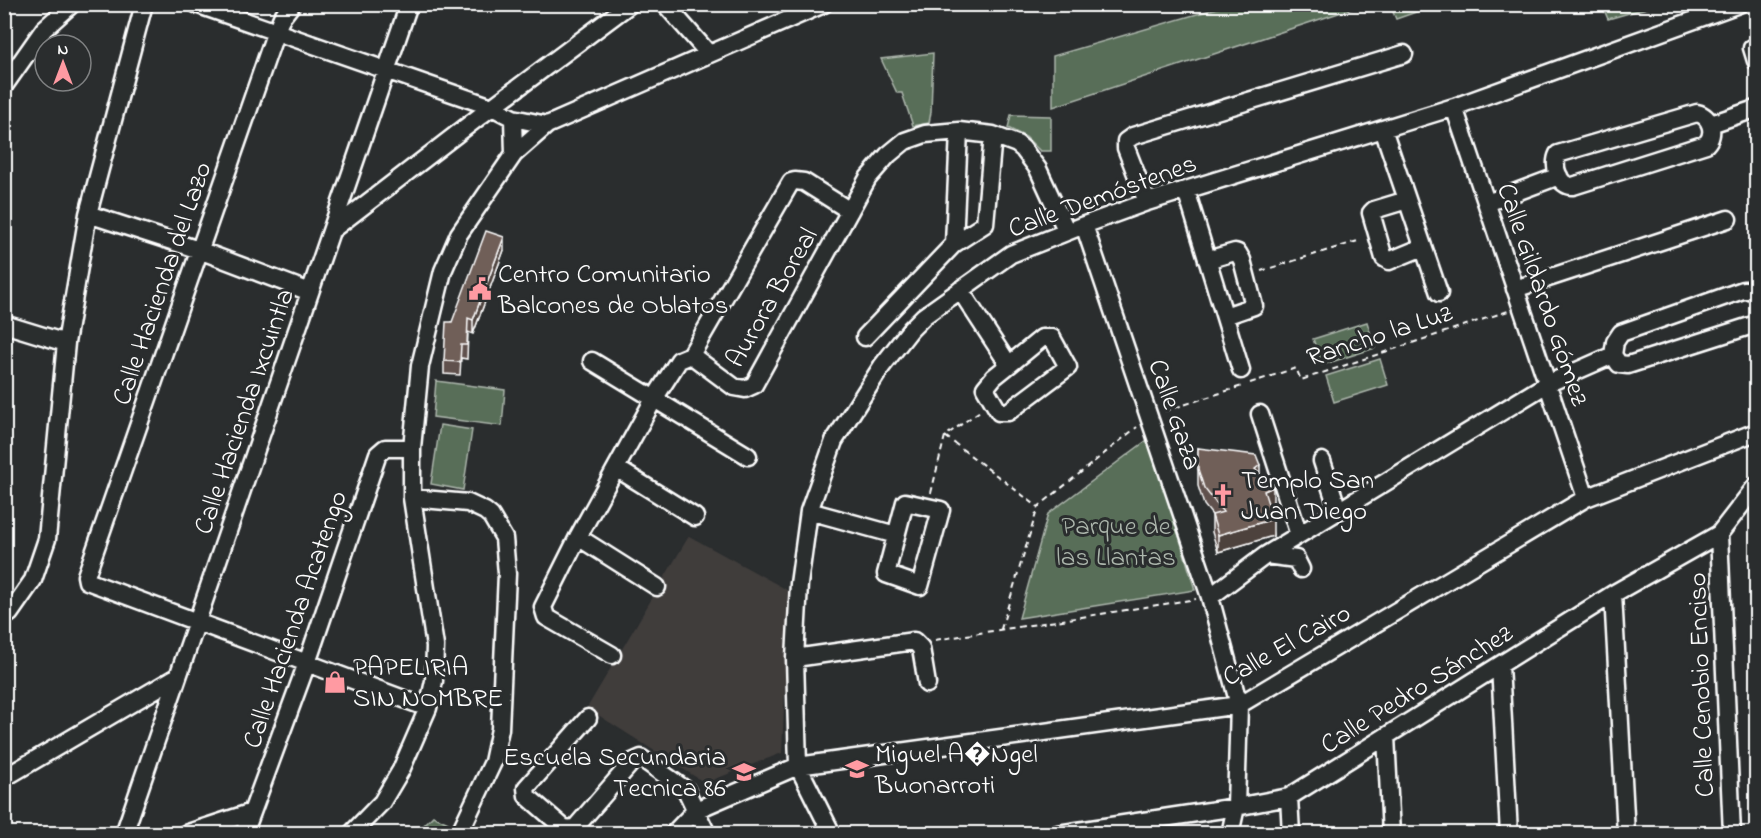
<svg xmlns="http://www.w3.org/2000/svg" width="1761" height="838" font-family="'Indie Flower',sans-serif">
	<rect width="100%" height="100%" fill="#2a2d2e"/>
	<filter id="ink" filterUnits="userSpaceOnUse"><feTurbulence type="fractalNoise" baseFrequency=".0167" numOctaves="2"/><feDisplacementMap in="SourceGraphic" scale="12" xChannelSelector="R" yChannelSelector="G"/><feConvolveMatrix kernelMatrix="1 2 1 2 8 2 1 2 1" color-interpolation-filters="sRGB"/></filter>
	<g filter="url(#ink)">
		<path fill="#3f3c3b" d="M689 536 789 591 782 753 705 783 587 708Z"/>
		<path fill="#596e59" stroke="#acb6ac" stroke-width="1.5" d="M1228 5H1363L1053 107V56Z
			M1390 5H1436L1396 19Z
			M1602 5H1657L1608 19Z
			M933 53 931 112 929 123 913 126 902 93H897L881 59Z
			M1011 115 1051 116V151H1040L1026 137 1008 128Z
			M1367 322 1375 348 1322 365 1313 339Z
			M1380 359 1388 385 1334 402 1326 376Z
			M436 381 505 390 502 426 433 417Z
			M440 425 472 430 463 490 431 484Z
			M1150 438 1195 590 1019 618 1048 514Z
			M433 816 448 823 444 833H416Z"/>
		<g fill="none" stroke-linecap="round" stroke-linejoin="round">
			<g stroke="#fff" stroke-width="21">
				<path id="minor" d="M196 4 492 107 513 118 547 125
					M292 4 282 17 276 31 86 576 87 581 428 708
					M665 4 709 54
					M1752 48 1756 61
					M4 86 44 29 72 4
					M1454 107 1586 498
					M1697 113C1711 116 1716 134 1706 144L1573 186C1559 187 1552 166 1558 154Z
					M513 118 514 154
					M1711 124 1755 109
					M1383 129 1439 293
					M1186 190 1241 370
					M1407 200 1374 210 1371 213 1384 258 1389 261 1423 247
					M1147 202 1126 148V141L1133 136 1404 54
					M1487 203 1559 176
					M88 214 199 250 310 292
					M1084 225 1210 597 1239 705 1236 807 1230 834
					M332 230 492 107 630 4
					M954 244 959 131
					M1207 260 1235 252 1238 253 1242 260 1254 306 1225 316
					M1515 289 1728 219
					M960 290 1009 365 994 377 985 388 999 412H1008L1068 367 1052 338H1042L1009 365
					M1756 293 1750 290H1743L1621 333 1615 342 1613 355 1619 364 1628 365 1756 324
					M4 324 66 343
					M865 337 954 244 985 224 993 135
					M691 355 791 182 795 181 804 182 850 211
					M592 361 748 456
					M1260 414 1299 535
					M1322 461 1338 510
					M616 468 695 517
					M412 498 468 503 485 511 491 516 504 538 507 574 500 729 493 762 459 834
					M905 502 941 510 920 586 886 574Z
					M809 511 896 535
					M1719 534 1732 834
					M578 537 657 587
					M1266 555 1296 559 1301 569
					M1613 594 1626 834
					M1210 597 1266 555 1547 384 1613 355
					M4 617 10 613 33 580 47 539 66 343 88 214 144 4
					M612 655 546 617 543 607 578 537 654 399 679 360 691 355 734 387 745 389 754 385 868 178 888 155 905 141 925 134 959 131 993 135 1017 144 1023 149 1038 169 1067 232
					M795 658 914 641 921 648 927 684
					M1500 665 1509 834
					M588 718 526 788 527 796 564 828 574 829 632 762 641 758 686 790 707 834
					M1386 736 1391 834
					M4 778 178 676
					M1289 797 1291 834
					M124 834 409 4
					M185 834 252 812
					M244 834 307 663 378 454 385 448H412
					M351 834 382 802 401 770 428 708 434 681 435 646 412 498V448L420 366 443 271 459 234 514 154 547 125 824 4
					M673 834 696 810 798 766 1239 705 1586 498 1756 432
					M832 834 798 766 795 658 799 584 809 511 834 441 882 366 911 329 924 316 1011 254 1084 225 1147 202 1454 107 1739 4
					M1058 834 1236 807 1289 797 1613 594 1719 534 1756 486"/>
			</g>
			<path stroke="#fff" stroke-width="2" stroke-dasharray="6 4.5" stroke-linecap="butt" d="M1261 271 1361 240
				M1250 383 1296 368 1301 380 1508 311
				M1165 411 1242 386
				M945 436 1038 507
				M931 493 945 436 980 411
				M1001 629 1038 507 1137 427
				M935 640 1196 599"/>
			<use href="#minor" stroke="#2a2d2e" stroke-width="16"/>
		</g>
		<path fill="#60514d" stroke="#fff" stroke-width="1.5" d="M504 250 473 334 468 332 467 359 461 358 460 375 444 374V361L452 322Z
			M1198 448 1260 474 1273 504 1269 506 1273 536 1218 552 1212 532V515L1204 505 1198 486Z"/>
		<path fill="#4e423e" stroke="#fff" stroke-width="1.5" d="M504 237V250L473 334V320Z
			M1260 465V482L1255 469Z
			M1273 487V504L1264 508V491Z
			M1273 519V536L1218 552V535Z"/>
		<path fill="#705e59" stroke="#fff" stroke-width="1.5" d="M486 231 504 237 473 320 468 318 467 345H461L460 362 444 361 446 322H452Z
			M1198 448 1256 455 1260 465 1255 469 1273 487 1264 491 1273 519 1218 535 1212 515 1223 512 1204 488 1198 469Z"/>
	</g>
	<defs>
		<g id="civic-bare" transform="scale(1.8)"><path d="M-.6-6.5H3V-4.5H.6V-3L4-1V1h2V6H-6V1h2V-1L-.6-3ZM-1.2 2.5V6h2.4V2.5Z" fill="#ff9aa2" stroke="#2a2d2e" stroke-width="2.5" paint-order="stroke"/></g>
		<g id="church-bare" transform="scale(1.8)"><path d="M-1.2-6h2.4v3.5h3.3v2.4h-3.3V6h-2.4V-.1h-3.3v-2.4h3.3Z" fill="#ff9aa2" stroke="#2a2d2e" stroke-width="2.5" paint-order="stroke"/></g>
		<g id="shop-bare" transform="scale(1.8)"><path d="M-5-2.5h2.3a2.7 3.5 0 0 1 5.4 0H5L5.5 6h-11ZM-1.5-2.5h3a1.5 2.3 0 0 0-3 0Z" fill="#ff9aa2" stroke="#2a2d2e" stroke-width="2.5" paint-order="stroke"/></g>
		<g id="school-bare" transform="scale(1.8)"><path d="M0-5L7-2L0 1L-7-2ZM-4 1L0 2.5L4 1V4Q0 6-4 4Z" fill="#ff9aa2" stroke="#2a2d2e" stroke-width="2.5" paint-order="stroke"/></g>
	</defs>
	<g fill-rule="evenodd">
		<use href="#civic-bare" x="480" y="289"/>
		<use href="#church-bare" x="1223" y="495"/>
		<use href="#shop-bare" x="335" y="682"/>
		<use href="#school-bare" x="857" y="769"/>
		<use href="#school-bare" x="744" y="772"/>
	</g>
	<g text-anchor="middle" stroke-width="6" stroke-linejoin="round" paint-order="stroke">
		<g font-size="27" fill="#fff" stroke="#2a2d2e">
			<text transform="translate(1102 195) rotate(-20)" y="9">Calle Demóstenes</text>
			<text transform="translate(161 283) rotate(-71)" y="9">Calle Hacienda del Lazo</text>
			<text transform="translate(1544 294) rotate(71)" y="9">Calle Gildardo Gómez</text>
			<text transform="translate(771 297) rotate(-60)" y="9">Aurora Boreal</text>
			<text transform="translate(1379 334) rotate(-18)" y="9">Rancho la Luz</text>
			<text transform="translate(243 411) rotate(-71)" y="9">Calle Hacienda Ixcuintla</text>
			<text transform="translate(1176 414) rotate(71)" y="9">Calle Gaza</text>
			<text transform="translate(294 619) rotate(-71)" y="9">Calle Hacienda Acatengo</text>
			<text transform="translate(1286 644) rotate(-29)" y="9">Calle El Cairo</text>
			<text transform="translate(1700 685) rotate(-92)" y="9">Calle Cenobio Enciso</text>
			<text transform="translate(1416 688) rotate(-32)" y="9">Calle Pedro Sánchez</text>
		</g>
		<g font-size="27" fill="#fff" stroke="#2a2d2e" text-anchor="start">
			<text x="498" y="282">Centro Comunitario<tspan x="498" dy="31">Balcones de Oblatos</tspan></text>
			<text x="1241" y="488">Templo San<tspan x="1241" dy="31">Juan Diego</tspan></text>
			<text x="353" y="675">PAPELIRIA<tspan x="353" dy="31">SIN NOMBRE</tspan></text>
			<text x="875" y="762">Miguel A�Ngel<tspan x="875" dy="31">Buonarroti</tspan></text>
			<text x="726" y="765" text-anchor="end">Escuela Secundaria<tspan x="726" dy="31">Tecnica 86</tspan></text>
		</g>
		<g font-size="27" fill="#acb6ac" stroke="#2a2d2e">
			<text x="1116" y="534">Parque de<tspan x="1116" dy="31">las Llantas</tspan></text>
		</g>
	</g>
	<rect width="1761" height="838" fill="none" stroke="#2a2d2e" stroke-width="24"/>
	<rect x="12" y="12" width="1737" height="814" fill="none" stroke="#fff" stroke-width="2" filter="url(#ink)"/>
	<g transform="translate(63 63)"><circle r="28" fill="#2a2d2e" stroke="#7f8182" stroke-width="1.5"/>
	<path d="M0-4.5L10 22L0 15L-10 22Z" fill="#ff9aa2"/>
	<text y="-9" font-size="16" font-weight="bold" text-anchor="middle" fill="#ffffff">N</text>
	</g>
</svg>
